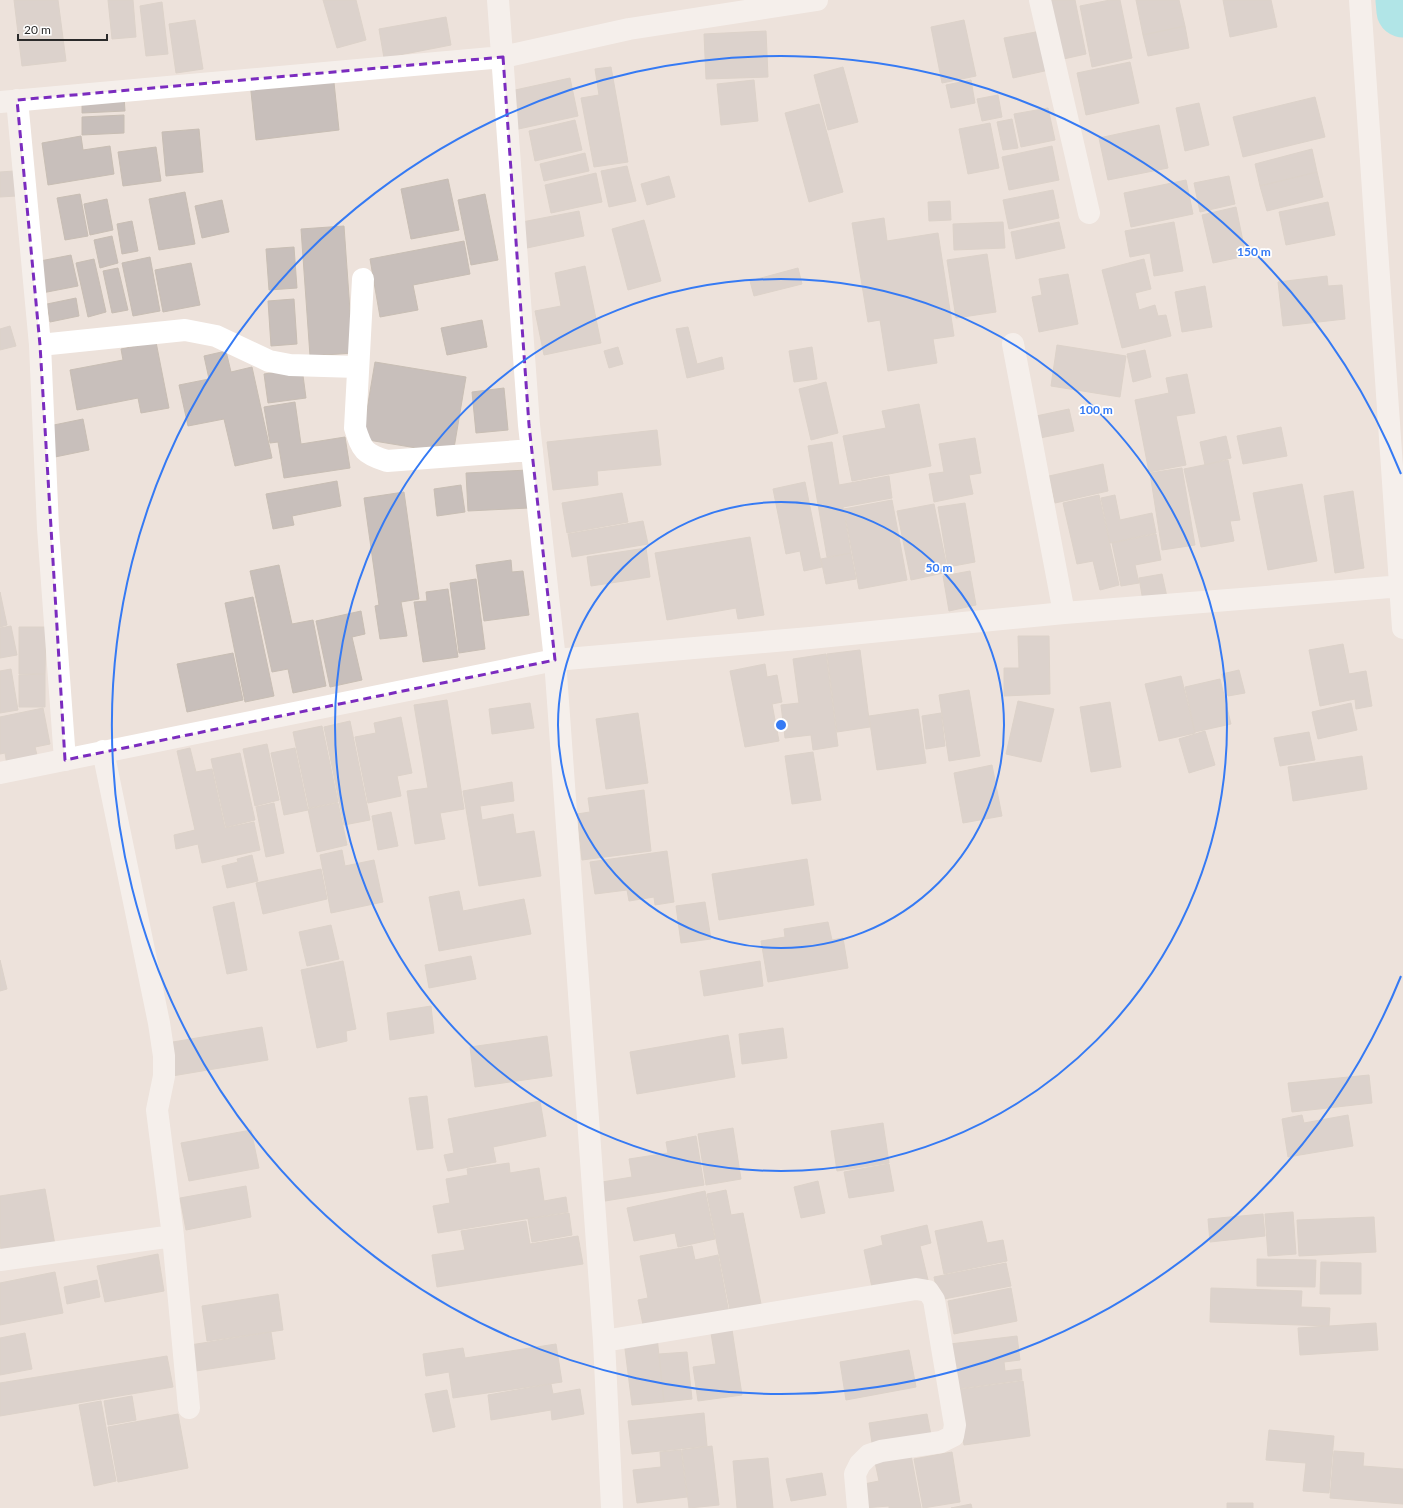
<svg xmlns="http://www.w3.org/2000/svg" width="1403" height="1508" font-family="Lato,sans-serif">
	<rect width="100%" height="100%" fill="#ede2db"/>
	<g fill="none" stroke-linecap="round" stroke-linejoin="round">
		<path stroke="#68e8f5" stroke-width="53" d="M1402 0 1403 11"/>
	</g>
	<path fill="#c8bfbb" stroke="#c8beb4" d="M14 0H58L66 61 22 66Z
		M108 0H133L136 37 112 39Z
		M323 0H356L366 40 337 48Z
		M1047 0H1075L1086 54 1059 60Z
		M1110 0H1120L1132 58 1092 67 1080 6Z
		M1136 0H1179L1185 26 1143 35Z
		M1223 0H1271L1277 27 1230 37Z
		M162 2 168 54 146 56 140 6Z
		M446 17 451 45 384 58 379 29Z
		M195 20 203 69 176 73 169 24Z
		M964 20 976 76 942 83 931 27Z
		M1185 26 1189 48 1148 56 1143 35Z
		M766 31 768 77 706 79 704 34Z
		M1041 31 1049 70 1013 78 1004 38Z
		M1130 62 1139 103 1086 115 1077 73Z
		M611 67 628 162 594 167 581 98 599 95 595 69Z
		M843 67 858 122 828 130 814 75Z
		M333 73 339 130 256 140 250 82Z
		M570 78 578 116 514 130 506 92Z
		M754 80 758 121 721 125 717 84Z
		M971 80 975 103 951 108 946 85Z
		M998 95 1002 117 982 121 977 99Z
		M124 97 125 111 82 113V99Z
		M1315 97 1325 137 1243 157 1233 117Z
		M1199 103 1209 145 1185 151 1176 108Z
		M819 104 843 192 809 202 785 113Z
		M1048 108 1055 140 1021 147 1014 114Z
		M124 115V133L82 135V117Z
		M1012 119 1018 148 1003 150 997 122Z
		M575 120 582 150 535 161 529 131Z
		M990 123 999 168 968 174 959 129Z
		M1159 125 1168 168 1108 180 1099 138Z
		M199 129 203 172 166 176 162 132Z
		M81 136 83 150 110 146 114 174 48 185 42 143Z
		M1052 146 1059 180 1009 190 1002 157Z
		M156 147 161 181 123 186 118 152Z
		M1312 149 1317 172 1260 186 1255 164Z
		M585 153 589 171 544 181 540 164Z
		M627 166 636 201 609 207 601 171Z
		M14 171 16 196 0 197V172Z
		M1317 172 1323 197 1267 211 1260 186Z
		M596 173 602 202 551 213 545 185Z
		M669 176 675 197 647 205 641 184Z
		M1229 176 1235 204 1200 212 1194 183Z
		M448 179 459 230 411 239 401 189Z
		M1186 180 1193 214 1131 227 1124 193Z
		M1053 190 1059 218 1009 229 1003 200Z
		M185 192 195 244 159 250 149 199Z
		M80 194 88 236 65 240 57 198Z
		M485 194 498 260 471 265 458 200Z
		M107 199 113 230 90 235 84 204Z
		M222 200 229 232 202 238 195 206Z
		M950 201 951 220 929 221 928 202Z
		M1328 202 1335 235 1286 245 1279 212Z
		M1236 207 1246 256 1213 263 1202 215Z
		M579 211 584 236 527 248 522 222Z
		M884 218 887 241 938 233 954 336 933 339 937 363 888 371 880 320 868 322 852 223Z
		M644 220 661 281 628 290 612 229Z
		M132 221 138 251 122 254 117 224Z
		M1003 222 1005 248 954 250 953 224Z
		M1059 222 1065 248 1016 259 1011 232Z
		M1174 222 1183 271 1154 276 1150 253 1130 257 1125 231Z
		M344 226 353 353 310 356 301 229Z
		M112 236 118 263 100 268 94 240Z
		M464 241 470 274 413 285 418 310 380 317 370 259Z
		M294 247 297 288 269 290 266 249Z
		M987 254 996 312 956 318 947 260Z
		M71 255 78 286 42 293 35 262Z
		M150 257 160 311 133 316 122 263Z
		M94 259 106 312 88 317 76 263Z
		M1144 259 1151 289 1135 293 1139 310 1155 305 1158 316 1166 315 1171 336 1122 348 1102 270Z
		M191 263 200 305 163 312 155 270Z
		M585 266 601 343 544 355 535 311 561 306 555 273Z
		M118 268 128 310 112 313 103 271Z
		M798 268 802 284 754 296 750 281Z
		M1068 274 1078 324 1039 332 1032 297 1042 295 1039 279Z
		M1327 276 1328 286 1342 285 1345 319 1283 326 1278 282Z
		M1205 286 1212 327 1182 332 1175 292Z
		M76 298 79 316 50 322 47 304Z
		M294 299 297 344 271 346 268 301Z
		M482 320 487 347 447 355 441 328Z
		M10 326 16 346 0 350V329Z
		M688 327 697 364 722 357 724 369 687 378 676 329Z
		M156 342 169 408 141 413 138 398 77 410 70 370 123 360 121 349Z
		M1057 345 1126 356 1120 397 1051 386Z
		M618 347 623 364 609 368 604 351Z
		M812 347 817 379 794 382 789 351Z
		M1145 350 1151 377 1133 382 1127 354Z
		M226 351 231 372 252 367 272 458 235 466 224 419 188 426 179 385 209 379 204 356Z
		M375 362 466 377 453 454 362 439Z
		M302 368 306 398 268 403 264 374Z
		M1187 374 1195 413 1176 416 1186 465 1149 472 1135 400 1169 393 1166 378Z
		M826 382 838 433 811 440 799 389Z
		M504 388 508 430 476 433 472 392Z
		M295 402 301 444 345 437 350 468 284 478 278 442 270 443 264 407Z
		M919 404 931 466 852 481 843 436 886 428 882 411Z
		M1069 409 1074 431 1040 438 1036 416Z
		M83 419 89 450 55 457 49 426Z
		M1281 427 1287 456 1243 464 1237 436Z
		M657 430 661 465 597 471 598 485 553 490 547 442Z
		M1226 436 1231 458 1205 465 1200 442Z
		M975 438 981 473 969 475 973 494 934 502 929 474 944 472 939 444Z
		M832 442 839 485 889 476 892 498 843 507 851 553 827 557 808 446Z
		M1228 460 1240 520 1230 521 1234 541 1201 547 1184 469Z
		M1103 464 1108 491 1055 503 1049 476Z
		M1182 468 1195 545 1162 550 1150 473Z
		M528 470 529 508 468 511 466 473Z
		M337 481 341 506 292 516 294 525 273 529 266 494Z
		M805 482 822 567 804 571 800 551 786 554 773 489Z
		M1302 484 1317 561 1268 570 1253 493Z
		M461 485 465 512 437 516 434 489Z
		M1353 491 1364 568 1335 573 1324 496Z
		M404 492 419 599 401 602 407 636 380 639 375 606 379 605 364 498Z
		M622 493 628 522 567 533 562 503Z
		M1099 495 1119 585 1100 590 1093 561 1077 564 1063 503Z
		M1115 495 1120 520 1152 513 1156 533 1110 543 1101 498Z
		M892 500 907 580 859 589 844 509Z
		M965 503 975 562 948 567 938 507Z
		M934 504 948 572 911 580 897 511Z
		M643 521 648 544 572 557 568 534Z
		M1156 534 1161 560 1135 565 1139 583 1121 586 1112 543Z
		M750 537 764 615 738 619 736 608 667 620 655 553Z
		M646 548 650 577 591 586 587 557Z
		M851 553 856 579 826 584 821 559Z
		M511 560 512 572 523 571 529 615 484 621 476 565Z
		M279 565 292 624 313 620 326 686 293 693 288 669 272 672 250 571Z
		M970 571 976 605 949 611 943 576Z
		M1162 574 1167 597 1143 601 1139 578Z
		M476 579 485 649 459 653 450 583Z
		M448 589 458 657 423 662 414 602 427 601 426 592Z
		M0 592 7 625 0 627Z
		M253 597 274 696 245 702 225 603Z
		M361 611 365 634 352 637 362 680 330 687 316 621Z
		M11 626 17 655 0 658V628Z
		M19 627H46L45 674H19Z
		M1018 636H1049L1050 694 1004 696V668H1019Z
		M1343 644 1349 674 1366 671 1372 706 1356 709 1355 699 1320 706 1309 650Z
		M860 650 870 727 837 732 827 654Z
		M233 653 243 700 187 712 177 664Z
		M826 654 838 746 813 750 811 735 785 738 781 705 799 703 793 659Z
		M765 664 767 677 777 675 782 702 772 704 779 741 745 747 730 671Z
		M11 669 18 710 0 713V671Z
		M1239 670 1245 693 1228 696 1222 674Z
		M45 674V707H19V675Z
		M1181 676 1195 733 1159 741 1145 684Z
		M1220 679 1231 724 1195 732 1185 687Z
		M969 690 980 756 949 761 939 695Z
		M447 700 464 809 440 813 445 839 415 844 407 791 428 788 414 705Z
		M1018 701 1054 709 1041 762 1006 754Z
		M1110 702 1121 767 1091 772 1080 707Z
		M530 703 534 728 492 734 489 709Z
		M1351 703 1357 730 1318 739 1312 712Z
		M43 708 50 744 35 747 38 759 7 765 5 753 0 754V717Z
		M918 709 926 763 877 770 869 716Z
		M638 713 648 783 606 789 596 719Z
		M941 713 945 746 926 749 922 716Z
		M401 717 412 773 397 776 401 796 368 803 355 737 376 733 374 723Z
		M350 721 370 820 344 825 324 727Z
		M322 726 338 802 309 808 293 732Z
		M1205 731 1215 765 1189 773 1179 739Z
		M1309 732 1315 760 1280 766 1274 738Z
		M267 744 279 800 255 806 243 749Z
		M190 748 196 772 212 769 225 828 254 822 260 850 202 863 198 844 176 849 174 835 195 830 177 751Z
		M295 748 308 810 284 815 271 753Z
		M813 752 821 800 792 804 785 756Z
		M240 753 255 820 226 827 211 759Z
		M1362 756 1367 789 1293 801 1288 767Z
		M992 765 1002 816 963 823 954 773Z
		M512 782 514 801 480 806 482 820 513 814 516 834 534 831 541 876 479 886 463 791Z
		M644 790 651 851 582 860 577 814 590 812 588 798Z
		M274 803 284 853 266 857 256 807Z
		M338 803 347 845 317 852 308 809Z
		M391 812 398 846 378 850 372 816Z
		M342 850 345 866 374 860 383 902 331 913 320 855Z
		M667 851 674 902 655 905 654 897 629 901 627 890 595 894 590 862Z
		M252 855 258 881 227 888 222 866 238 862 237 859Z
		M807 859 814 905 719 920 712 874Z
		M321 869 327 899 263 914 256 883Z
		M459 891 463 911 524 899 531 934 439 951 429 897Z
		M234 902 247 970 227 974 213 907Z
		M705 902 711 939 681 943 676 906Z
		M828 922 832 940 843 938 848 968 768 982 761 941 785 937 784 929Z
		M331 925 339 959 307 966 299 932Z
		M471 956 476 979 429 988 425 965Z
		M0 960 7 989 0 991Z
		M343 961 356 1029 346 1031 347 1041 317 1048 301 970Z
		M760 961 763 986 704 996 700 971Z
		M431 1006 434 1033 390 1040 387 1013Z
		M262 1027 268 1060 172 1076 167 1043Z
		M783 1028 787 1058 742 1064 739 1034Z
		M728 1035 735 1077 637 1094 630 1052Z
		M547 1036 552 1076 475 1087 470 1047Z
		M1369 1075 1372 1103 1292 1112 1288 1083Z
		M427 1096 433 1148 417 1150 409 1098Z
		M540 1101 546 1136 493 1147 496 1162 448 1171 444 1155 454 1153 448 1119Z
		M1302 1115 1304 1123 1348 1115 1353 1146 1288 1157 1282 1119Z
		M883 1123 889 1163 837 1171 831 1131Z
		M733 1128 741 1179 706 1185 698 1134Z
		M251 1130 259 1168 189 1181 181 1143Z
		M696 1136 704 1185 605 1201 602 1182 632 1177 629 1159 668 1153 666 1142Z
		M509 1163 510 1173 539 1168 544 1201 566 1197 568 1212 438 1233 433 1206 450 1203 446 1179 468 1175 467 1169Z
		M889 1164 894 1191 849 1198 844 1172Z
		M818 1181 825 1213 801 1218 794 1187Z
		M246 1186 251 1217 186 1230 180 1198Z
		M45 1189 55 1245 2 1254 0 1244V1196Z
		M726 1190 731 1215 743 1213 762 1309 731 1315 707 1194Z
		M705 1191 715 1239 678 1247 675 1233 634 1241 627 1208Z
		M1293 1212 1296 1254 1268 1256 1265 1214Z
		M569 1213 572 1235 532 1242 528 1219Z
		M1263 1214 1265 1236 1210 1242 1208 1219Z
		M1374 1217 1376 1252 1299 1256 1297 1220Z
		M526 1221 530 1244 578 1236 583 1264 437 1287 432 1255 465 1250 461 1231Z
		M982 1221 987 1243 1003 1240 1007 1261 944 1274 935 1231Z
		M927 1225 931 1243 920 1246 928 1280 873 1292 864 1250 883 1245 881 1236Z
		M692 1246 695 1260 718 1255 729 1313 644 1330 638 1300 648 1298 640 1256Z
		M158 1254 164 1291 105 1302 97 1266Z
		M1257 1259 1316 1260 1315 1287 1257 1286Z
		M1321 1262 1361 1263V1294H1320Z
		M1006 1263 1011 1286 939 1300 934 1277Z
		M55 1272 63 1313 0 1325V1283Z
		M97 1280 100 1297 67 1304 64 1287Z
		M1011 1288 1017 1321 954 1334 948 1301Z
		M1211 1288 1302 1291 1301 1307 1330 1308 1329 1326 1210 1322Z
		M278 1294 283 1330 207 1341 202 1306Z
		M731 1323 742 1395 698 1401 693 1367 716 1364 710 1327Z
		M1376 1323 1378 1350 1300 1355 1298 1328Z
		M271 1332 275 1359 189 1372 184 1346Z
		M25 1333 32 1369 0 1375V1338Z
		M1017 1336 1020 1360 1004 1362 1005 1371 1021 1369 1022 1380 957 1389 950 1344Z
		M657 1337 664 1402 632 1405 624 1341Z
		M556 1344 562 1382 453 1398 449 1372 426 1376 423 1354 463 1348 465 1358Z
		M909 1350 916 1387 846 1400 840 1362Z
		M687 1352 692 1399 664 1402 659 1354Z
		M167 1356 173 1387 0 1416V1383Z
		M1023 1381 1030 1436 964 1445 956 1390Z
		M551 1384 553 1394 580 1389 584 1414 552 1420 551 1410 491 1420 488 1395Z
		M447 1390 455 1427 433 1432 425 1394Z
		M132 1396 136 1420 108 1425 104 1401Z
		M101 1401 116 1481 94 1486 79 1405Z
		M704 1413 707 1446 632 1454 628 1421Z
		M178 1414 188 1468 118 1482 108 1427Z
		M927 1414 931 1435 872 1443 869 1423Z
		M1269 1430 1334 1436 1329 1493 1303 1491 1306 1463 1266 1460Z
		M712 1446 719 1505 689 1508 682 1450Z
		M681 1450 687 1497 637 1503 633 1470 661 1467 660 1452Z
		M1334 1451 1364 1453 1363 1466 1403 1469V1504L1330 1498Z
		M952 1452 960 1502 923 1508 914 1459Z
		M911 1455 921 1508H889V1506L863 1508 859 1485 879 1481 875 1462Z
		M768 1458 773 1508H737L733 1461Z
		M822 1473 826 1495 791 1501 786 1479Z
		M1227 1503H1253V1508H1227Z
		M971 1504 972 1508H951Z"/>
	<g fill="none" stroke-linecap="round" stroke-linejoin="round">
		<path stroke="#fff" stroke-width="22" d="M498 0 529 425 555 660 604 1341 612 1508
			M1040 0 1089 213
			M1360 0 1403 628
			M17 100 40 345 48 528 65 760
			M0 102 503 57 629 29 817 0
			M363 279 355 428C362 450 364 454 387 461L532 450
			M1013 344 1064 613
			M40 345 185 330 216 336 269 361 290 365 358 367
			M103 751 159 1023 164 1056V1076L157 1110 173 1236 189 1408
			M0 773 555 660 810 638 1064 613 1403 586
			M0 1260 173 1236
			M604 1341 916 1289 928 1291 934 1300 955 1425 953 1436 941 1442 881 1451 869 1455 860 1464 855 1474 858 1508"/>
	</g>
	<path d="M0 0H1403V1508H0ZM503 57 529 425 555 660 65 760 40 345 17 100Z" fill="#ede2db" fill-opacity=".55" fill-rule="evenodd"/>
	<path fill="none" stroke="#7b2cbf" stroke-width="3" stroke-dasharray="8 5" stroke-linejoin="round" d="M503 57 529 425 555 660 65 760 40 345 17 100Z"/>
	<g fill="none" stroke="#357af4" stroke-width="2">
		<circle cx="781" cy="725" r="223"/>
		<circle cx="781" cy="725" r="446"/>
		<path d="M1401 976A669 669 0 1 1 1401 474"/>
	</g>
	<circle cx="781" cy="725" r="6" fill="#357af4" stroke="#fff" stroke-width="2"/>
	<g font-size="12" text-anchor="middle" font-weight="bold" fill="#357af4" stroke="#fff" stroke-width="3.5" stroke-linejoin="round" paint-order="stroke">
		<text x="1254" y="256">150 m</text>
		<text x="1096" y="414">100 m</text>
		<text x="939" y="572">50 m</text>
	</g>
	<path d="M18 34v6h89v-6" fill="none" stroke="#2a2a2a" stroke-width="2"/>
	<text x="24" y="34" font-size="12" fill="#2a2a2a" stroke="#ffffff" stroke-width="3" paint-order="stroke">20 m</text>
</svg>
